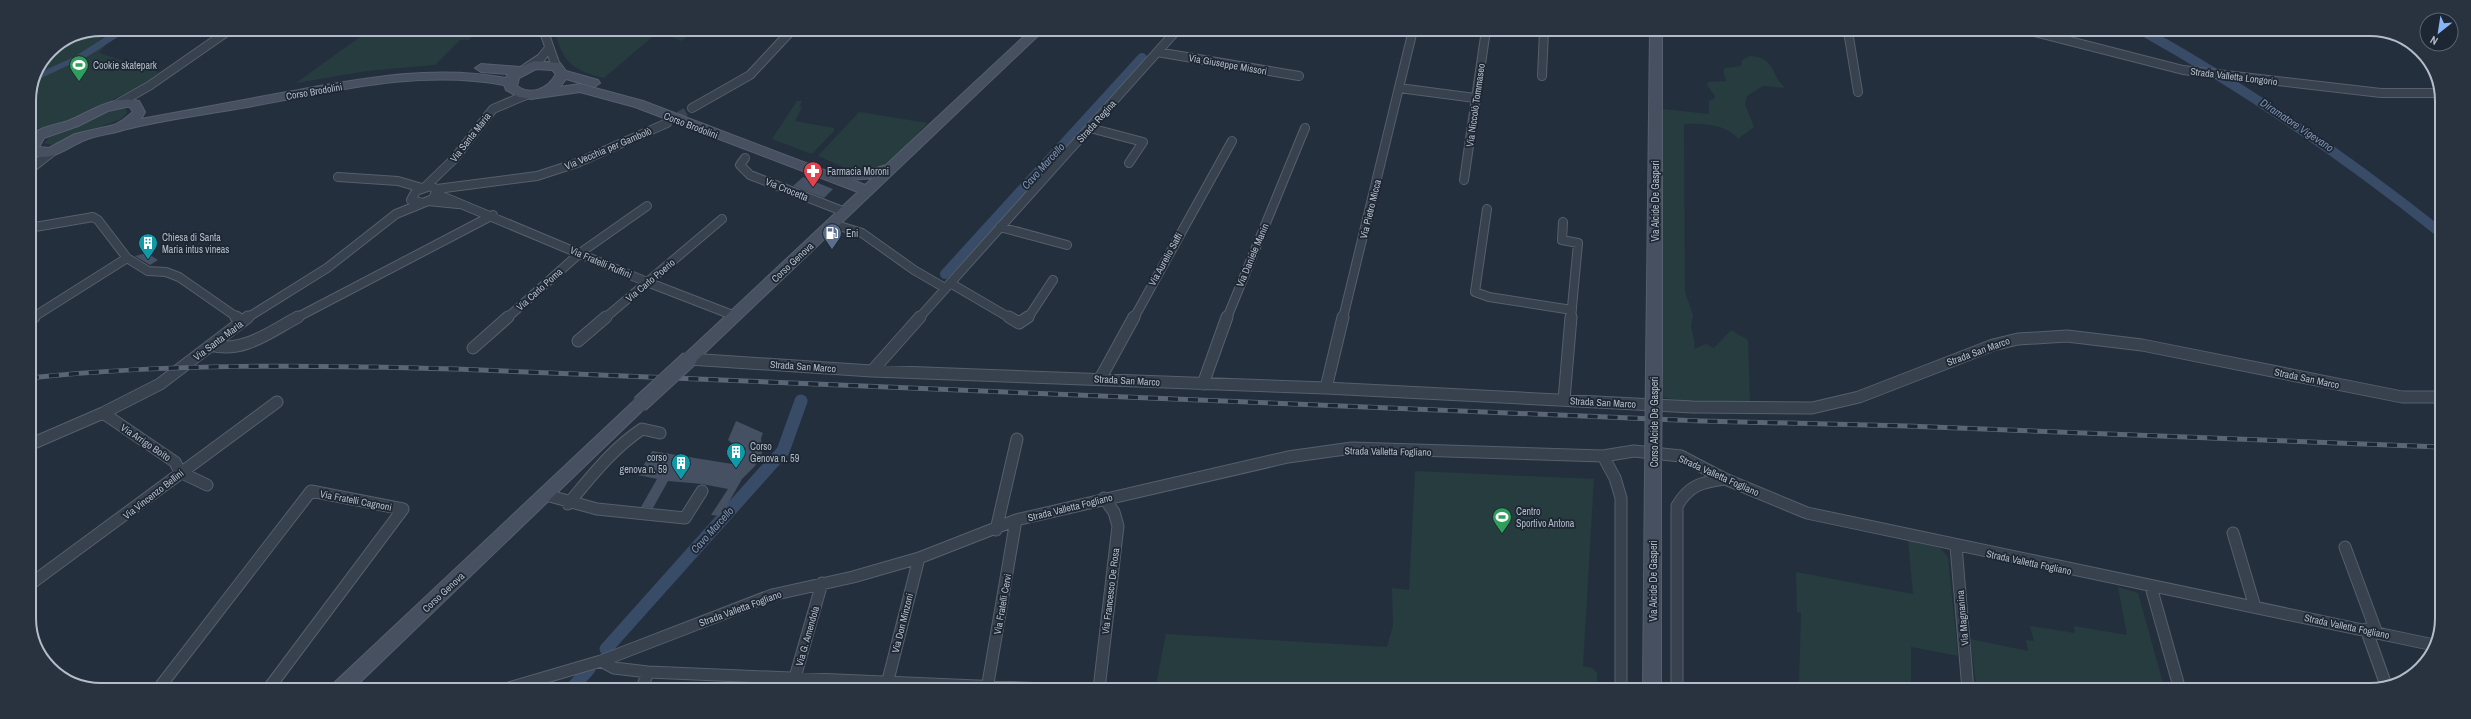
<svg xmlns="http://www.w3.org/2000/svg" width="2471" height="719" font-family="'Archivo Narrow',sans-serif">
	<rect width="100%" height="100%" fill="#242f3e"/>
	<path fill="#263c3f" d="M101 29H133L110 40 99 53 159 72 143 85 71 120 29 131C29 92 32 52 73 34 81 31 92 31 101 29Z
		M371 29H479L469 40H460L435 65 367 71 296 83Z
		M554 29 693 30 682 41 658 32 604 78C571 70 563 62 554 29Z
		M1750 56C1776 57 1771 76 1785 88L1763 86 1747 96 1745 104 1754 127 1738 139C1727 124 1701 123 1684 124L1685 292 1693 315 1691 327 1694 339V349L1706 344 1714 348 1731 330 1748 340 1750 404 1684 401 1662 397 1663 109 1709 114V101L1714 99 1715 96 1707 85 1708 82 1726 81 1723 71 1725 68 1741 66 1742 60Z
		M797 101H802L799 107H802L795 121 834 128V131L812 154 772 139Z
		M122 108 126 109 127 113 121 119 52 145 44 143 49 138 112 110Z
		M859 112 928 123C910 140 884 177 856 171 843 168 830 161 818 156Z
		M1415 471 1594 479 1583 666 1592 668 1597 673V689H1155L1166 634 1387 647 1393 625 1392 588 1409 590Z
		M1908 540 1940 548 1948 557 1958 656 1911 647V690L1836 689 1799 682 1801 613 1797 612 1796 572 1913 594Z
		M2118 587 2138 593 2165 690H1977L1970 639 2028 651 2026 640 2034 641 2030 626 2075 633 2074 626 2127 635Z"/>
	<path fill="#394c67" d="M118 29H130L90 55 33 82 34 75 74 57Z"/>
	<g fill="none" stroke-linecap="round" stroke-linejoin="round">
		<path stroke="#394c67" stroke-width="10" d="M2143 31C2248 90 2347 158 2441 233
			M945 274 1142 58"/>
		<path stroke="#394c67" stroke-width="13" d="M606 649 783 451 801 401
			M572 688 589 669"/>
	</g>
	<path fill="#455162" d="M803 177 833 189 824 198 793 186Z
		M147 253 158 260 150 265 135 256Z
		M736 421 763 433 761 438 762 453 755 466 742 479 721 516 711 515 728 489 702 484 668 481 653 508 641 507 657 479 638 475 652 451 732 464 738 448 728 440Z"/>
	<g fill="none" stroke-linecap="round" stroke-linejoin="round">
		<path stroke="#3a4453" stroke-width="8" stroke-dasharray="8 4.5" stroke-linecap="butt" d="M668 122 692 108"/>
		<g stroke="#565f6c" stroke-width="10">
			<path id="minor-far1" d="M543 29 556 66
				M1848 31 1858 92
				M2031 31 2183 70 2381 93H2441
				M1157 52 1299 76
				M526 68 541 58 549 48
				M1542 76 1544 31
				M1399 88 1475 98
				M119 103 149 86 231 29
				M692 108 750 75 792 30
				M1090 128 1143 142 1129 163
				M745 158 740 165 750 175 845 212
				M29 170 53 151
				M338 177 398 181 422 188
				M1464 180 1486 30
				M430 186 437 189 433 199 423 203 411 200 416 191Z
				M425 187 454 159 493 109 526 95
				M437 189 537 176 577 163 667 123
				M437 194 647 282 735 316
				M428 201 458 204
				M1487 209 1475 292 1489 297 1572 310
				M1563 222 1562 240 1578 243 1571 318
				M833 224 862 233 914 270 945 288
				M1000 227 1067 245
				M29 228 93 217 98 220 127 258 148 271 166 272 179 277 238 318
				M950 283 1010 318
				M32 318 127 258
				M247 318 327 268 396 214 423 203
				M296 318 493 215
				M507 318 580 253 647 206
				M605 318 722 219
				M919 318 1177 30
				M1028 318 1053 280
				M1134 318 1232 141
				M1227 318 1305 128
				M1343 318 1413 30"/>
		</g>
		<g stroke="#565f6c" stroke-width="13">
			<path id="minor" d="M236 317 242 321
				M1009 317 1019 323 1028 317
				M29 320 34 317
				M578 341 606 317
				M211 345C243 354 271 331 298 317
				M473 348 508 317
				M689 359 872 371 1326 388 1693 407 1812 408 1859 397 1993 345 2018 339 2067 336 2142 345 2402 397H2441
				M872 371 920 317
				M1100 379 1134 317
				M1203 384 1227 317
				M1326 388 1343 317
				M1564 400 1571 317
				M103 413 175 462 180 472
				M29 445 103 413 160 384 248 317
				M1603 456 1615 478 1621 498V689
				M180 472 207 485
				M546 495 597 509 685 518 702 491
				M568 504C591 477 612 449 642 429L660 433
				M996 530 1017 439
				M2233 533 2255 607
				M1956 546 1968 690
				M2345 547 2376 631
				M29 585 277 402
				M2151 587 2180 690
				M2366 629 2386 685
				M601 661 614 668 648 672 1047 689
				M159 688 311 491 403 509 269 688
				M509 688 601 661 772 595 853 577 919 558 1016 520 1288 457 1352 448 1603 456 1634 451 1681 456 1725 479 1807 513 2434 645
				M642 688 648 672
				M792 688 822 583
				M886 688 919 558
				M987 689 1016 520
				M1099 689 1118 526 1114 512 1104 498
				M1677 689V506C1689 485 1702 482 1725 479"/>
		</g>
		<g stroke="#565f6c" stroke-width="2">
			<path id="secondary" d="M1031 30H1044L694 363H684L682 359 684 355 858 192 635 107 580 92 531 99 519 97 506 90 504 85C421 69 335 91 253 106 210 114 165 119 123 130 111 134 97 135 85 140 67 147 49 165 29 153V138C37 127 56 125 68 121 91 112 113 94 139 101L145 112 141 119C189 110 238 101 287 92 359 79 433 64 506 78L508 74 481 72 475 68 481 64 520 67 534 61 560 63 566 71 598 80 600 83 594 87 566 79 560 87 580 84 643 101 840 176 847 172H864L886 165ZM536 69 552 70 556 74C548 89 531 96 517 86L519 78ZM126 107H130L133 112 123 120 114 125 75 134 49 148 39 147 44 138 78 126 108 111ZM873 178 865 185 852 180Z
				M1650 31H1662V371L1659 375H1649L1646 371Z
				M640 398 645 400 648 404 645 408 354 688H332L335 682 635 400Z
				M1653 466 1659 468 1661 473V689H1643L1645 473 1647 468Z"/>
		</g>
		<use href="#minor-far1" stroke="#38414e" stroke-width="8"/>
		<use href="#minor" stroke="#38414e" stroke-width="11"/>
		<use href="#secondary" fill="#465061" fill-rule="evenodd"/>
		<g stroke="#5a6575" stroke-width="5">
			<path id="rail" d="M29 378C171 363 313 365 456 369L1701 421 1907 426 2440 447"/>
		</g>
		<use href="#rail" stroke="#1d2633" stroke-width="3.5" stroke-dasharray="10" stroke-linecap="butt"/>
		<g stroke="#565f6c" stroke-width="18" stroke-linecap="butt">
			<path id="secondary-bridge" d="M640 404 689 359
				M1653 473 1654 371"/>
		</g>
		<use href="#secondary-bridge" stroke="#465061" stroke-width="16"/>
	</g>
	<defs>
		<g id="stadium-pin" transform="scale(1)"><path d="M0 17L-7.5 6A9.5 9.5 0 1 1 7.5 6Z" fill="#2e9e5b" stroke="#1d2633"/><path d="M0-5a6.5 5 0 1 0 0 10a6.5 5 0 1 0 0-10ZM-3.5-1.8h7v3.6h-7Z" fill="#fff"/></g>
		<g id="pharmacy-pin" transform="scale(1)"><path d="M0 17L-7.5 6A9.5 9.5 0 1 1 7.5 6Z" fill="#e0444e" stroke="#1d2633"/><path d="M-2-6h4v4h4v4h-4v4h-4v-4h-4v-4h4Z" fill="#fff"/></g>
		<g id="fuel-pin" transform="scale(1)"><path d="M0 17L-7.5 6A9.5 9.5 0 1 1 7.5 6Z" fill="#5c6f8a" stroke="#1d2633"/><path d="M-5.5-6h7V0h2V4h1.3V-2.5L3-4.5l.8-.8L6-3V5H2.5V1h-1V6h-7ZM-4.2-4.7v3.2H.2V-4.7Z" fill="#fff"/></g>
		<g id="building-pin" transform="scale(1)"><path d="M0 17L-7.5 6A9.5 9.5 0 1 1 7.5 6Z" fill="#0f9aa8" stroke="#1d2633"/><path d="M-4-6H4V6H1V3H-1V6H-4ZM-2.5-4.3h1.7v1.8h-1.7ZM.8-4.3h1.7v1.8H.8ZM-2.5-1h1.7V.8h-1.7ZM.8-1h1.7V.8H.8Z" fill="#fff"/></g>
	</defs>
	<g fill-rule="evenodd">
		<use href="#stadium-pin" x="79" y="65"/>
		<use href="#pharmacy-pin" x="813" y="171"/>
		<use href="#fuel-pin" x="832" y="233"/>
		<use href="#building-pin" x="148" y="243"/>
		<use href="#building-pin" x="736" y="452"/>
		<use href="#building-pin" x="681" y="463"/>
		<use href="#stadium-pin" x="1502" y="517"/>
	</g>
	<g text-anchor="middle" stroke-width="3.5" stroke-linejoin="round" paint-order="stroke">
		<g font-size="10" fill="#b4bcc9" stroke="#1d2633">
			<text transform="translate(1228 64) rotate(10)" y="4">Via Giuseppe Missori</text>
			<text transform="translate(2234 76) rotate(7)" y="4">Strada Valletta Longorio</text>
			<text transform="translate(314 91) rotate(-10)" y="4">Corso Brodolini</text>
			<text transform="translate(1475 105) rotate(-82)" y="4">Via Niccolò Tommaseo</text>
			<text transform="translate(1096 121) rotate(-48)" y="4">Strada Regina</text>
			<text transform="translate(691 125) rotate(21)" y="4">Corso Brodolini</text>
			<text transform="translate(470 137) rotate(-52)" y="4">Via Santa Maria</text>
			<text transform="translate(608 148) rotate(-23)" y="4">Via Vecchia per Gambolò</text>
			<text transform="translate(787 189) rotate(22)" y="4">Via Crocetta</text>
			<text transform="translate(1655 201) rotate(-90)" y="4">Via Alcide De Gasperi</text>
			<text transform="translate(1370 209) rotate(-76)" y="4">Via Pietro Micca</text>
			<text transform="translate(1252 255) rotate(-67)" y="4">Via Daniele Manin</text>
			<text transform="translate(1165 259) rotate(-61)" y="4">Via Aurelio Saffi</text>
			<text transform="translate(601 262) rotate(23)" y="4">Via Fratelli Ruffini</text>
			<text transform="translate(792 262) rotate(-43)" y="4">Corso Genova</text>
			<text transform="translate(650 280) rotate(-40)" y="4">Via Carlo Poerio</text>
			<text transform="translate(539 289) rotate(-42)" y="4">Via Carlo Poma</text>
			<text transform="translate(218 340) rotate(-37)" y="4">Via Santa Maria</text>
			<text transform="translate(1978 351) rotate(-20)" y="4">Strada San Marco</text>
			<text transform="translate(803 366) rotate(4)" y="4">Strada San Marco</text>
			<text transform="translate(2307 378) rotate(12)" y="4">Strada San Marco</text>
			<text transform="translate(1127 380) rotate(3)" y="4">Strada San Marco</text>
			<text transform="translate(1603 402) rotate(3)" y="4">Strada San Marco</text>
			<text transform="translate(1654 422) rotate(-90)" y="4">Corso Alcide De Gasperi</text>
			<text transform="translate(146 442) rotate(34)" y="4">Via Arrigo Boito</text>
			<text transform="translate(1388 451) rotate(1)" y="4">Strada Valletta Fogliano</text>
			<text transform="translate(1719 475) rotate(24)" y="4">Strada Valletta Fogliano</text>
			<text transform="translate(153 494) rotate(-38)" y="4">Via Vincenzo Bellini</text>
			<text transform="translate(356 500) rotate(11)" y="4">Via Fratelli Cagnoni</text>
			<text transform="translate(1070 507) rotate(-14)" y="4">Strada Valletta Fogliano</text>
			<text transform="translate(2029 562) rotate(12)" y="4">Strada Valletta Fogliano</text>
			<text transform="translate(1653 581) rotate(-90)" y="4">Via Alcide De Gasperi</text>
			<text transform="translate(1110 591) rotate(-83)" y="4">Via Francesco De Rosa</text>
			<text transform="translate(443 592) rotate(-43)" y="4">Corso Genova</text>
			<text transform="translate(1002 604) rotate(-80)" y="4">Via Fratelli Cervi</text>
			<text transform="translate(740 608) rotate(-20)" y="4">Strada Valletta Fogliano</text>
			<text transform="translate(1962 618) rotate(-95)" y="4">Via Magnanina</text>
			<text transform="translate(902 623) rotate(-76)" y="4">Via Don Minzoni</text>
			<text transform="translate(2347 626) rotate(12)" y="4">Strada Valletta Fogliano</text>
			<text transform="translate(807 636) rotate(-74)" y="4">Via G. Amendola</text>
		</g>
		<g font-size="10" fill="#b4bcc9" stroke="#1d2633" text-anchor="start">
			<text x="93" y="69">Cookie skatepark</text>
			<text x="827" y="175">Farmacia Moroni</text>
			<text x="846" y="237">Eni</text>
			<text x="162" y="241">Chiesa di Santa<tspan x="162" dy="12">Maria intus vineas</tspan></text>
			<text x="750" y="450">Corso<tspan x="750" dy="12">Genova n. 59</tspan></text>
			<text x="667" y="461" text-anchor="end">corso<tspan x="667" dy="12">genova n. 59</tspan></text>
			<text x="1516" y="515">Centro<tspan x="1516" dy="12">Sportivo Antona</tspan></text>
		</g>
		<g font-size="11" font-style="italic" fill="#7c92b1" stroke="#1d2633">
			<text transform="translate(2297 125) rotate(34)" y="4">Diramatore Vigevano</text>
			<text transform="translate(1043 166) rotate(-48)" y="4">Cavo Marcello</text>
			<text transform="translate(712 530) rotate(-48)" y="4">Cavo Marcello</text>
		</g>
	</g>
	<path d="M0 0H2471V719H0ZM101 36H2370A65 65 0 0 1 2435 101V618A65 65 0 0 1 2370 683H101A65 65 0 0 1 36 618V101A65 65 0 0 1 101 36Z" fill="#29323f" fill-rule="evenodd"/>
	<path fill="none" stroke="#b4bcc9" stroke-width="2" d="M101 36H2370A65 65 0 0 1 2435 101V618A65 65 0 0 1 2370 683H101A65 65 0 0 1 36 618V101A65 65 0 0 1 101 36Z"/>
	<g transform="translate(2439 32) rotate(210)"><circle r="19" fill="#1d2633" stroke="#59626f"/>
	<path d="M0-3L7 15L0 10L-7 15Z" fill="#8ab4f8"/>
	<text y="-6" font-size="11" font-weight="bold" text-anchor="middle" fill="#b4bcc9">N</text>
	</g>
</svg>
